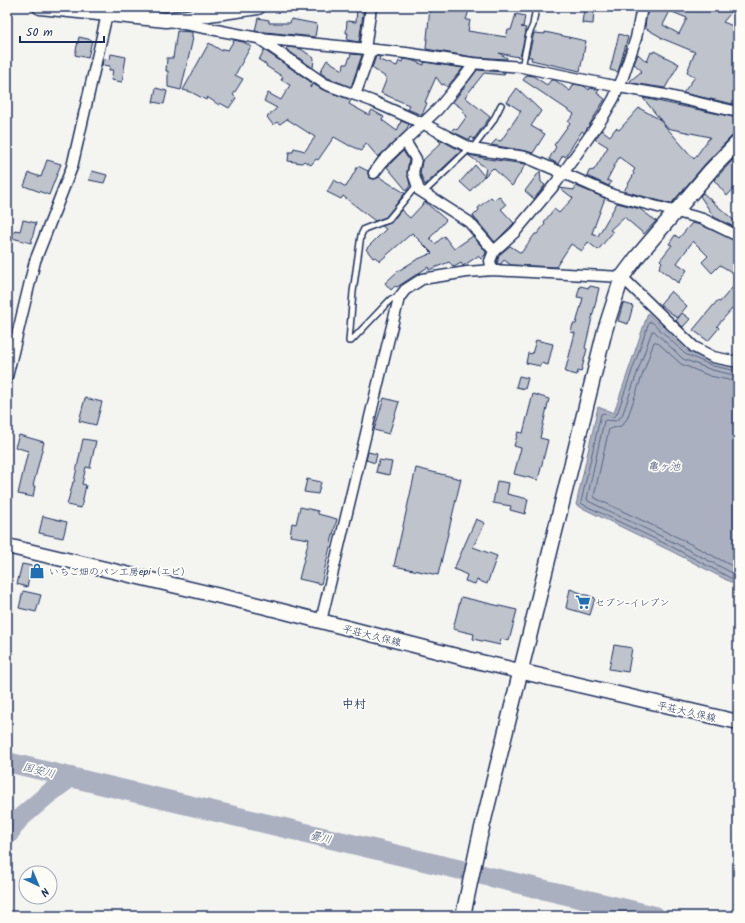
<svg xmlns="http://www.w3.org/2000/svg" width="745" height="923" font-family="Kalam,'Klee One',sans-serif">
	<rect width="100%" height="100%" fill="#f4f4f1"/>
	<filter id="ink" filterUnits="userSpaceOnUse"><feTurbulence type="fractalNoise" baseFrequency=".025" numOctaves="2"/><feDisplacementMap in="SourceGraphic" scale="8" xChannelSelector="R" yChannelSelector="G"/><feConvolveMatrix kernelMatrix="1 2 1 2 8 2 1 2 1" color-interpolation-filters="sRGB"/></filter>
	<g filter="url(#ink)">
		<path fill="#aab0bf" stroke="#717c98" d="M648 313 687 351 714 362 738 368V586L673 552 576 505 598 407 614 413Z"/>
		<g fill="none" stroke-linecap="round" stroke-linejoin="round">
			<path stroke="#546385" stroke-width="1" d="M738 371 713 366 685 354 652 322H649L617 414 613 417 603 413 601 414 581 502 582 504 674 548 738 582
				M738 376 712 370 683 359 654 331H652L622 416 616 421 606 420 604 421 587 499 588 501 677 544 738 576
				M738 382 710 376 681 364 657 342H654L627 419 621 426 609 429 594 496 595 498 679 538 738 569"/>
			<path stroke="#aab0bf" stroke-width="20" d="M7 762 655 916
				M7 836 18 820 47 795 71 777"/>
		</g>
		<path fill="#bfc3cc" stroke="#1b2f5e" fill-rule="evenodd" d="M357 7H364L359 42 347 40 348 33H346L347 21 356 22Z
			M430 7H470L466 20H470L468 31 506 37 508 30H511L516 14 525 16 523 27H521L526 28 525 31 526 32 520 57 513 56 499 53 507 58V59L473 57 426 49Z
			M652 7H693L703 11 706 7H736L723 22 738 28V105L683 93 695 77 687 72 695 52 661 38V37L645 28 646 18ZM670 11 687 18 679 34 663 25Z
			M584 9 594 11 593 24 582 23Z
			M258 18 269 20V23H290L291 19 317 24 315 37 255 31Z
			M177 31 192 32V38H193L181 90 168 87V71H166L167 58H173Z
			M545 32 586 41 580 71 531 60 532 57H528L534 33 545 34Z
			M619 34 628 37 618 72 610 70Z
			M79 37 92 40 88 58 75 55Z
			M234 40 243 42 251 46 235 75 243 79 233 95 236 98 229 108 220 103 219 105 207 97 206 100 191 92 183 90 209 43 222 51 223 49 228 50Z
			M288 47 301 49 314 58 313 68 286 49Z
			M264 50 311 82 310 88 313 84 323 90 351 100 349 104 369 115 372 110 384 117 382 120 397 131 401 121 409 124 406 131 378 157 366 143 361 151 352 146H350L334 137 318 160 316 159 311 165 304 161 302 163 288 161 289 152H293L294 148 305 151 315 137 287 119 280 124 277 122 273 125 267 117 277 108 264 101 268 93 281 100 290 85 281 80 283 77 266 66 267 65 259 60Z
			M654 51 679 64 665 88 631 83 630 81 642 71 634 64 638 54 647 62 651 52 653 53Z
			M111 54 126 57 122 82 111 80 113 70H109L110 66 102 65 103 60 110 59Z
			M351 54 362 55 351 87 328 78 320 72 327 60 343 70 344 64H347Z
			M376 56 380 57 379 60 397 66 399 61 402 62 403 59 411 60 424 65V62L463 68 447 87 444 84 442 85 436 77 425 102 427 103 422 115 407 109 409 105 381 93 387 78 372 68Z
			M477 70 505 72 504 75 484 73 465 97 490 117 474 139 471 137 470 140 451 131 454 128 457 130 467 116 462 112 464 110 453 102Z
			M527 75 533 76 547 85 551 80H555L570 91 574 84 584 86 589 90 590 88 599 90 597 93 605 99 585 132 584 133 582 131 565 157 563 155 558 164 549 159 556 147 554 145 570 123 568 122 574 114 523 80Z
			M156 88 167 91 164 104 153 102Z
			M517 88 541 111 531 126 545 134 533 153 526 151 491 145 496 140 501 141 521 111 507 102Z
			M643 98 738 118V133L732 136 705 164 671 204 624 191 634 174 633 172 635 169 619 157 607 180 611 182 609 186 587 176 589 171 594 170 608 147 595 139 602 130 610 136 616 128 619 130 639 108 659 119 694 159 710 137 667 128Z
			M439 139 461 151 425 185 420 173 422 161 441 143 438 140Z
			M403 151 409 160 407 172 410 185 407 191 387 167Z
			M468 155H469L488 159 526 164 512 186 493 168 484 177 486 168Z
			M734 159 738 162V184L727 196 714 180Z
			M47 160 61 164 49 195 24 186 29 173 41 177Z
			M475 165 484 176 470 191 460 182Z
			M358 166 368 171V175L370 178 374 179 379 177 405 193 386 217 375 221 343 196 341 199 327 192 334 180 346 187Z
			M92 171 107 175 104 183 89 180Z
			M540 171 541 182 545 185 534 199 525 191Z
			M576 186 605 198 592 233 598 236 617 203 640 209 656 221 644 234 624 217 610 230 613 232 598 250 588 242 582 251 571 244 556 267 511 265 504 260 501 264H497L499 255 510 246 521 253 535 234H537L545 224 544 222 554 209 559 213 573 198 560 188 574 190Z
			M703 193 738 224V229L714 217 700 196Z
			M499 196 506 205 501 209 514 223 495 242 473 216 479 210 478 208 491 197 494 200Z
			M425 202 446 220 430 238 435 244 444 236 454 249 473 236 486 252 485 255 481 259 478 256 463 266 461 263 454 267 449 262 429 270 428 267 397 287 395 286 391 290 385 283 398 271 416 260 432 253 412 233 380 261 375 257 373 258 366 249 386 229 382 226 391 223 401 210 410 218Z
			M23 220 36 223 31 243 12 238 15 230 20 231Z
			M692 223 701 225 738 242V276L720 265 712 273 702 262 708 256 693 241 677 263 687 270 678 283 659 268 662 262 660 260 672 245 669 244 675 235 679 238Z
			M738 281V302L717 326 719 328 708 341 693 330 717 301 720 302Z
			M580 286 589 288 590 286 599 288 585 348 587 349 581 372 578 371 577 375 565 372 575 333 571 332 573 324H576L583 298 577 297Z
			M671 291 687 306 677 318 660 304Z
			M623 303 633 306 628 324 618 321Z
			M682 313 690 319 683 327 676 321Z
			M536 340 553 344 548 365 541 363 540 366 526 363 528 353 532 354Z
			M519 376 528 378 525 389 516 387Z
			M533 394 549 399 540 438 548 440 538 480 514 474 521 448 514 446 518 432 523 433Z
			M85 398 102 402 96 425 79 421Z
			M384 398 399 402 389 434 374 430Z
			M19 435 44 442 33 486H35L33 497 18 494 28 451 15 447Z
			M83 439 96 441 90 468 86 467 82 484 86 485 81 508 67 505 73 482H74Z
			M368 452 377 454 375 463 366 460Z
			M379 460 392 462 389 475 376 472Z
			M416 468 461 479 438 575 394 566Z
			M307 479 321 482 318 494 304 492Z
			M497 481 509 483 507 494 528 499 525 514 510 510 511 506 493 503Z
			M300 507 318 511V514L337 519 321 584 299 579 309 539 290 536 292 523 296 524Z
			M43 516 67 522 63 538 39 533Z
			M476 519 485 523 473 547 497 556 487 584 477 580 475 584 465 581 467 575 454 569Z
			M22 564 32 566 27 587 17 584Z
			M570 589 595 598 590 615 566 608Z
			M23 591 41 595 36 612 19 608Z
			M461 597 517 610 509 641 501 639 500 645 473 639 474 634 453 629Z
			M614 645 632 648 628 672 609 669Z"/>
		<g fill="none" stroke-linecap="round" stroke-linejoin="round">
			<g stroke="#1b2f5e" stroke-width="8">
				<path id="lane" d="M522 67 529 34 533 25 536 7
					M472 149 493 121 501 105
					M423 193 470 148
					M399 298 391 299 351 341H349L353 292 361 235 364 229 388 220 417 185"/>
			</g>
			<g stroke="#1b2f5e" stroke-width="13">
				<path id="street" d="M174 22 258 38 325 84 372 101 424 124 472 149 525 157 563 173 613 195 703 219 738 236
					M260 38 406 53 472 63 522 67 619 87 665 95 738 112
					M365 49 371 7
					M355 95 371 50
					M405 141 416 159 413 173 419 190 469 222 494 251
					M374 173 383 161 438 109 465 76 471 68 472 63
					M492 270 490 261 494 251 515 232 556 183 603 117 614 98 623 77 636 38 642 7
					M7 377 35 261 72 167 107 14
					M321 621 388 342 399 298 405 290 422 279 467 272 492 270 622 277 694 347 713 357 738 362"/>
			</g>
			<g stroke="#1b2f5e" stroke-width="17">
				<path id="secondary" d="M40 7 166 20 258 7
					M7 546 262 606 472 660 738 722
					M463 916 479 840 564 495 605 330 622 277 637 257 711 170 738 142"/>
			</g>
			<use href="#lane" stroke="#fdfcf7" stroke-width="5"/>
			<use href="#street" stroke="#fdfcf7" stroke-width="10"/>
			<use href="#secondary" stroke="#fdfcf7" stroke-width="14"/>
		</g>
	</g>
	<defs>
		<g id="shop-bare" transform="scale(1.2)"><path d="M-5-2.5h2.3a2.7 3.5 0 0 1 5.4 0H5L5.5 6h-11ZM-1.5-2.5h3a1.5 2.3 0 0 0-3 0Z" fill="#1f6fb2" stroke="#fdfcf7" stroke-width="2.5" paint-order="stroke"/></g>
		<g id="supermarket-bare" transform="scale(1.2)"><path d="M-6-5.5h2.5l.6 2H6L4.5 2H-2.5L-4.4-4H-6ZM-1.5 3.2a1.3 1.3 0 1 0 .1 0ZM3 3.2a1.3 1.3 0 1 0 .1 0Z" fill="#1f6fb2" stroke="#fdfcf7" stroke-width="2.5" paint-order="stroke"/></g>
	</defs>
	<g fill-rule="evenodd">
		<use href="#shop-bare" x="37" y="571"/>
		<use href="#supermarket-bare" x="583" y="602"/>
	</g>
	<g text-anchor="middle" stroke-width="3.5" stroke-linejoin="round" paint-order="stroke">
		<g font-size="10" fill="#1b2f5e" stroke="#fdfcf7" text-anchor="start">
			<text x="49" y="575">いちご畑のパン工房epi（エピ）</text>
			<text x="595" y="606">セブン-イレブン</text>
		</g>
		<g font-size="10" fill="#1b2f5e" stroke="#fdfcf7">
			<text transform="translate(372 635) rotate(14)" y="4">平荘大久保線</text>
			<text transform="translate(687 711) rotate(13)" y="4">平荘大久保線</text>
		</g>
		<g font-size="11" font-style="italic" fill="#46567b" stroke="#fdfcf7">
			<text x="664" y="470">亀ヶ池</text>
			<text transform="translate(39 770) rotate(14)" y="4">国安川</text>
			<text transform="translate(321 837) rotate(13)" y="4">曇川</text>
		</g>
		<g font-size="12" font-weight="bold" fill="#1b2f5e" stroke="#fdfcf7">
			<text x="354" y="708">中村</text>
		</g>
	</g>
	<rect width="745" height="923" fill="none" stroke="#fdfcf7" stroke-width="24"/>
	<rect x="12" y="12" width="721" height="899" fill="none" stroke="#1b2f5e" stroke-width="1.5" filter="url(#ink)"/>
	<g transform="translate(38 885) rotate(136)"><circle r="19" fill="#fdfcf7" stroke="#a3aaba"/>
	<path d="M0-3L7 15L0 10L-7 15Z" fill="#1f6fb2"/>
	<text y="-6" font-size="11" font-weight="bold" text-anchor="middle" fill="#1b2f5e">N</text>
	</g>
	<path d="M20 36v6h84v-6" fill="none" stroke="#1b2f5e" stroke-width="2"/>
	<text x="26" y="36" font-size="12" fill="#1b2f5e" stroke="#fdfcf7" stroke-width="3" paint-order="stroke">50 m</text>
</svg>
